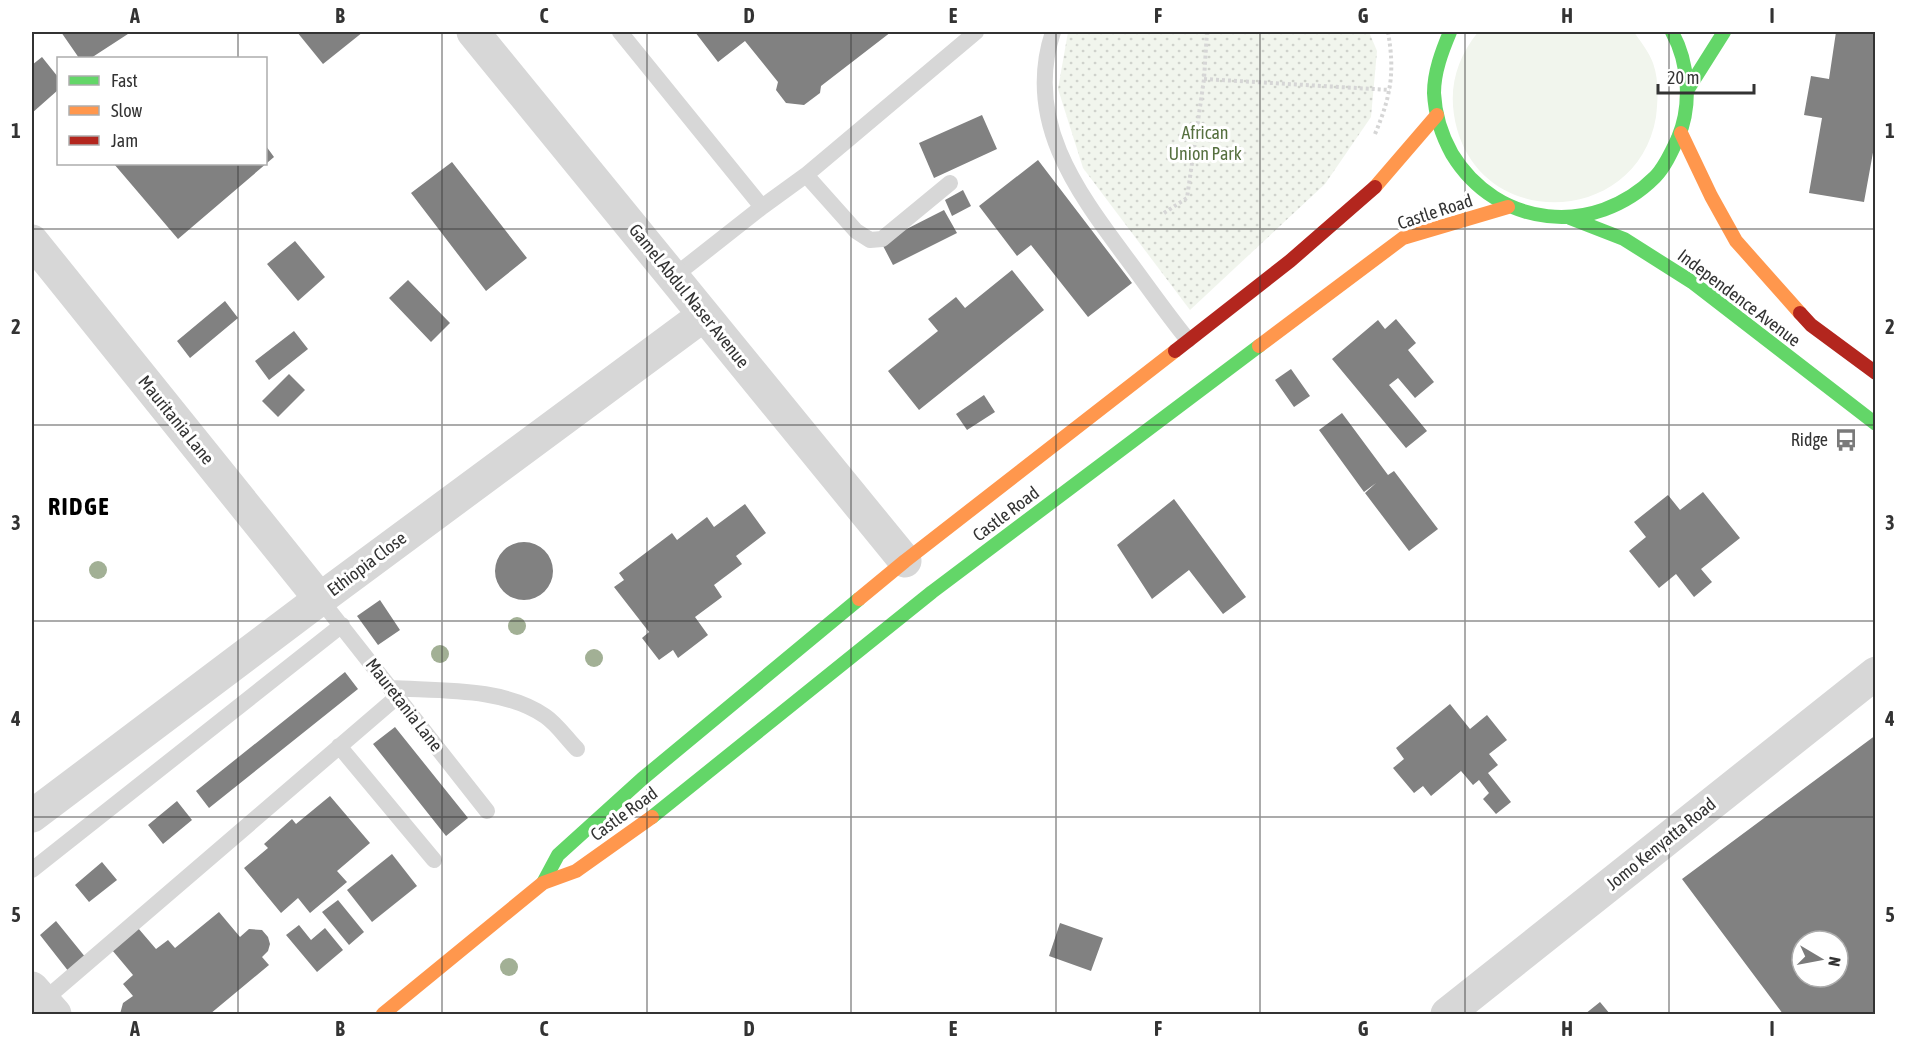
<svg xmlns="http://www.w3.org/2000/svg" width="1907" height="1046" font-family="'Asap Condensed',sans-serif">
	<defs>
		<pattern id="park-dots" width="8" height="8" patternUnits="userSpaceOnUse" patternTransform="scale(1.5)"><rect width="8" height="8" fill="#f1f5ed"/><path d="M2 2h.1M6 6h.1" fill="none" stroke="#cfd2cc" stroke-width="1.8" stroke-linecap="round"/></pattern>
	</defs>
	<rect width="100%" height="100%" fill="#fff"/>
	<path fill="#f1f5ed" d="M1478 32H1634C1640 41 1649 52 1653 63 1659 80 1658 99 1656 117 1638 224 1486 233 1457 129 1447 92 1455 61 1478 32Z"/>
	<path fill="url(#park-dots)" d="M1068 32H1369L1377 51 1371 117 1325 184 1190 310 1083 168 1058 89Z"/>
	<path fill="#818181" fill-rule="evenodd" d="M61 32H131L91 58H79Z
		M297 32H363L323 64Z
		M695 32H891L821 86 820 93 804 105 786 103 776 90 778 82 745 41 718 62Z
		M1836 32 1876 33V136L1864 202 1809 193 1822 118 1804 115 1811 76 1829 79Z
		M42 57 58 77V90L32 113V65Z
		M982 115 997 149 934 178 919 143Z
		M266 146 274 157 178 239 114 164H266Z
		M1038 160 1132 283 1088 317 1031 245 1017 256 979 206Z
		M452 162 527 258 486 291 411 193Z
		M963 190 971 206 952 216 945 200Z
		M944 210 957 233 893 265 881 242Z
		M295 241 325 277 298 301 267 264Z
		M1012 270 1044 310 919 410 888 371 938 331 928 319 956 297 965 308Z
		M408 280 450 323 431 342 389 298Z
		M225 301 238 318 190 358 177 341Z
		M1396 319 1416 343 1408 350 1434 382 1415 398 1398 378 1389 385 1427 431 1406 448 1332 359 1378 320 1385 329Z
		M294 331 308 349 269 380 255 361Z
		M1291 369 1310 396 1294 407 1275 380Z
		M289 374 305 390 278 417 262 401Z
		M984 395 995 412 967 430 956 414Z
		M1342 413 1388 475 1394 471 1438 529 1409 551 1365 493 1376 483 1364 492 1319 430Z
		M1703 492 1740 538 1701 569 1712 582 1694 597 1676 574 1659 588 1629 551 1646 537 1634 522 1668 495 1680 510Z
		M1174 499 1246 597 1223 614 1189 570 1152 599 1117 545Z
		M745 504 766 533 736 556 742 564 714 585 722 597 695 617 708 635 678 658 673 650 659 660 642 638 649 632 614 587 624 580 619 573 672 533 677 540 707 517 714 527Z
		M495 571a29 29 0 1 1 58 0a29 29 0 1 1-58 0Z
		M380 600 400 630 378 645 357 616Z
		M345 672 358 689 209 808 196 791Z
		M1450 704 1470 729 1487 715 1507 740 1489 754 1498 765 1488 773 1511 802 1496 814 1483 799 1489 793 1479 780 1473 785 1461 771 1431 796 1423 786 1414 793 1393 768 1404 759 1396 748Z
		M395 727 468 818 446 836 373 744Z
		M1876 735V1014H1783L1682 879ZM1802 941H1838V977H1802Z
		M330 796 370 843 337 871 347 882 310 913 298 898 281 913 244 868 268 848 264 844 292 819 296 824Z
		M177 801 192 820 163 844 148 825Z
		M392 854 417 886 372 922 347 890Z
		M102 862 117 880 89 902 75 885Z
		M338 900 364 932 349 945 322 912Z
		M219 912 240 937 249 929 262 930 268 937 270 944 268 951 262 957 269 965 210 1014H120L123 1003 133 996 123 984 133 975 112 950 138 928 156 949 168 940 175 948Z
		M56 921 86 958 69 972 40 935Z
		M1060 923 1103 938 1091 971 1049 956Z
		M299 925 311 940 325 928 343 950 317 972 286 935Z
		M1600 1002 1610 1014H1585Z"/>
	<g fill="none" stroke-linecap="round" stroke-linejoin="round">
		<path stroke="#d6d6d6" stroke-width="4" stroke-dasharray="3 3" stroke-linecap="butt" d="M1204 79 1390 90
			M1375 134C1391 96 1395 72 1388 32
			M1164 213 1187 198 1204 79 1207 32"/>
		<path stroke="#d7d7d7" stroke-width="16" d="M620 32 762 207 673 277
			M1053 32C1024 119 1075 189 1125 256 1146 284 1166 313 1188 340
			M806 175 856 231 870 240 882 239 950 183
			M762 207 806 175 976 32
			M320 599 487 811
			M391 688C440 691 503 687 545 716 557 724 567 739 577 749
			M339 746 434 860
			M32 870 342 625
			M43 1001 397 697"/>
		<path stroke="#d7d7d7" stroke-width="33" d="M473 32 905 561
			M32 241 320 599
			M32 816 320 599 704 315
			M32 988 55 1014
			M1447 1014 1876 673"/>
		<path stroke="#63d668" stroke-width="14" d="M1450 32C1442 51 1434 72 1434 93 1435 114 1442 136 1452 154 1497 228 1594 238 1655 177 1665 167 1672 151 1678 138 1692 105 1689 63 1672 32
			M1688 89 1724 32
			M1570 218 1624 239 1692 282 1876 424
			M652 817 932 592 1259 346
			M543 883 558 855 642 779 859 599"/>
		<path stroke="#ff974d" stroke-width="14" d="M1681 133 1711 196 1736 241 1800 313
			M1375 187 1437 115
			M1259 346 1403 238 1508 207
			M859 599 905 561 1175 351
			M383 1014 543 883 576 871 652 817"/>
		<path stroke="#b3261e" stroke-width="14" d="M1800 313 1811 325 1876 373
			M1175 351 1290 261 1375 187"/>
	</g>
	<g fill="#a2b095">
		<circle cx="98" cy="570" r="9"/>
		<circle cx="517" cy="626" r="9"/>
		<circle cx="440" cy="654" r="9"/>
		<circle cx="594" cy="658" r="9"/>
		<circle cx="509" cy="967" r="9"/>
	</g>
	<path fill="none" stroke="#333" stroke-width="1.5" stroke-opacity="0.55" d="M238 32V58M442 32V1014M647 32V1014M851 32V1014M1056 32V1014M1260 32V1014M1465 32V1014M1669 32V1014M238 164V1014M32 229H1876M32 425H1876M32 621H1876M32 817H1876"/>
	<defs>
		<g id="bus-bare" transform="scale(1.8)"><path d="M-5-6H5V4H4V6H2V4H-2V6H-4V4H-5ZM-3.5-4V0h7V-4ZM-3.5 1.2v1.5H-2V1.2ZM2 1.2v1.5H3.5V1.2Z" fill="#7a7a7a" stroke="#fff" stroke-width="2.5" paint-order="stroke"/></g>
	</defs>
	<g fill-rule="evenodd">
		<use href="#bus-bare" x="1846" y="440"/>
	</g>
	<g text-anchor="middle" stroke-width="6" stroke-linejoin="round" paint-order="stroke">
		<g font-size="18" fill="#56703f" stroke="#fff">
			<text x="1205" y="139">African<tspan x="1205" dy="21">Union Park</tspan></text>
		</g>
		<g font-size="18" fill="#333" stroke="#fff">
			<text transform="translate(1435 212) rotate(-18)" y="6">Castle Road</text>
			<text transform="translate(689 296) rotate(51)" y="6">Gamel Abdul Naser Avenue</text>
			<text transform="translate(1739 298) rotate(37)" y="6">Independence Avenue</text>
			<text transform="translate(176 420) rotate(51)" y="6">Mauritania Lane</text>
			<text transform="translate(1006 514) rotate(-37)" y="6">Castle Road</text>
			<text transform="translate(367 564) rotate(-37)" y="6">Ethiopia Close</text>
			<text transform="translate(404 705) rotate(52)" y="6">Mauretania Lane</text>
			<text transform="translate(624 814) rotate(-36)" y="6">Castle Road</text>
			<text transform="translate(1661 844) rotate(-39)" y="6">Jomo Kenyatta Road</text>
		</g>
		<g font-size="18" fill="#333" stroke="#fff" text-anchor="end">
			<text x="1828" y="446">Ridge</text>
		</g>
		<g font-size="24" font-weight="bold" letter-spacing="1.5" fill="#000" stroke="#fff">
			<text x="79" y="515">RIDGE</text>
		</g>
	</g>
	<rect width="1907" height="1046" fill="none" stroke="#ffffff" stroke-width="66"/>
	<rect x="57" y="57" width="210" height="108" fill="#ffffff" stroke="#adadad" stroke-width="1.5"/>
	<rect x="69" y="76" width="30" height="9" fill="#63d668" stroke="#adadad" stroke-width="1.5"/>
	<text x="111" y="87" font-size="18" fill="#333333">Fast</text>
	<rect x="69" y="106" width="30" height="9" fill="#ff974d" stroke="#adadad" stroke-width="1.5"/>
	<text x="111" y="117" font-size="18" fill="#333333">Slow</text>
	<rect x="69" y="136" width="30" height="9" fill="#b3261e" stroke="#adadad" stroke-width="1.5"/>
	<text x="111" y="147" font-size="18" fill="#333333">Jam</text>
	<g transform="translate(1820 959) rotate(100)"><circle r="28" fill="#ffffff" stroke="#adadad" stroke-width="1.5"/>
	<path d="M0-4.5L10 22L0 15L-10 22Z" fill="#7a7a7a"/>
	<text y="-9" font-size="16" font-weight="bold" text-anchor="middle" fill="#333333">N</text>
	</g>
	<path d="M1658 84v9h96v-9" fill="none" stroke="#333333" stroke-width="3"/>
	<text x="1667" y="84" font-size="18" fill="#333333" stroke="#ffffff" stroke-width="4.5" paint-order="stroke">20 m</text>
	<rect x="33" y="33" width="1841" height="980" fill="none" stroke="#333" stroke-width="2"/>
	<g font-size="20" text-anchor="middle" font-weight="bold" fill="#333">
		<text x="135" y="23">A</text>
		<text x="340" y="23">B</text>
		<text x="544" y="23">C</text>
		<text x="749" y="23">D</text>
		<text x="953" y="23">E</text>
		<text x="1158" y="23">F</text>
		<text x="1363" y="23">G</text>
		<text x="1567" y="23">H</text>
		<text x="1772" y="23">I</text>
		<text x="16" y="138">1</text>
		<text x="1890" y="138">1</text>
		<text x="16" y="334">2</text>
		<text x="1890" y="334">2</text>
		<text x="16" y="530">3</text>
		<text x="1890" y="530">3</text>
		<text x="16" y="726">4</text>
		<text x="1890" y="726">4</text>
		<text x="16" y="922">5</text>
		<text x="1890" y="922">5</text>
		<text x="135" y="1036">A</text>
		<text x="340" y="1036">B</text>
		<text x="544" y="1036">C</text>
		<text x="749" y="1036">D</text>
		<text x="953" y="1036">E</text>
		<text x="1158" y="1036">F</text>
		<text x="1363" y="1036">G</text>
		<text x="1567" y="1036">H</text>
		<text x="1772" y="1036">I</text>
	</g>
</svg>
